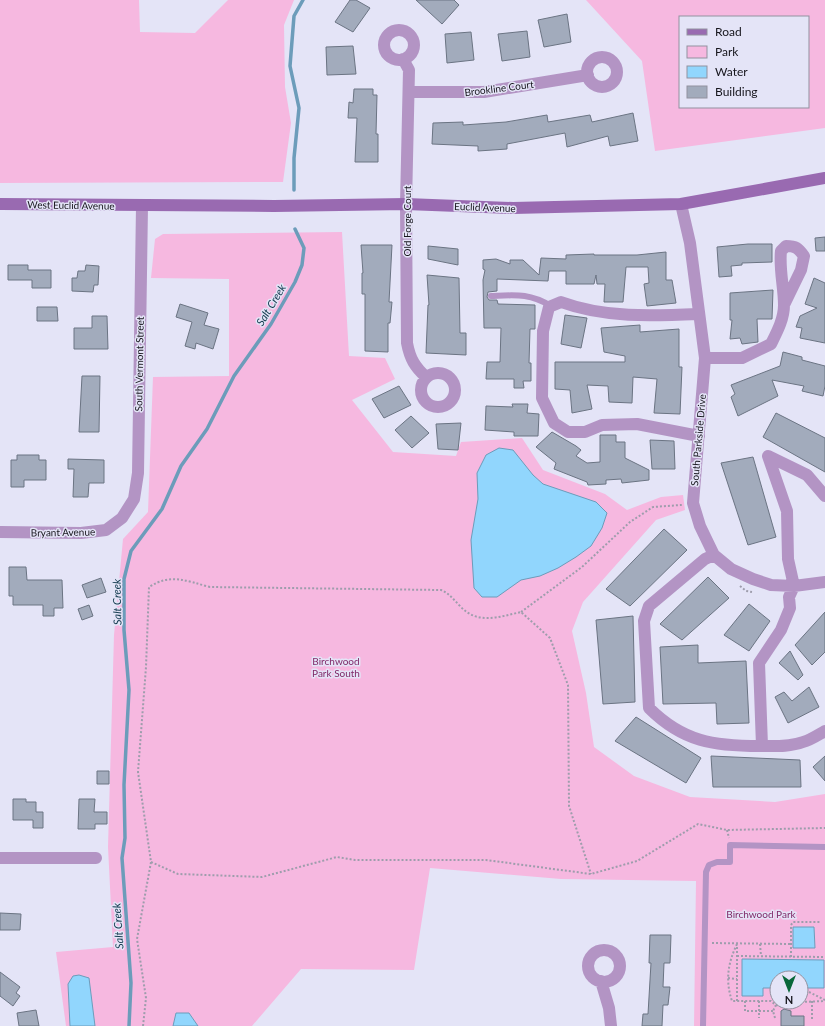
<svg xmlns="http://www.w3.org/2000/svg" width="825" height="1026" font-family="Lato,sans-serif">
	<rect width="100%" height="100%" fill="#e4e4f7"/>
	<path fill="#f6b8e0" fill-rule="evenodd" d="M0 0H139L140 32 195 33 228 0H294L284 25 285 87 291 123 283 182 0 183Z
		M586 0H825V128L655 151 642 61ZM680 17H808V107H680Z
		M342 232 349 356 385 358 395 379 352 400 393 452 456 456 461 442 522 438 543 470 605 494 627 510 661 497 683 495 685 510 656 520 583 602 572 631 586 693 594 747 634 776 690 797 775 802 825 794V1026H694L696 881 561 879 430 868 414 970 301 969 252 1026H66L56 952 113 947 108 847 114 635 123 539 148 512 153 377 229 376V279L151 278 155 239 163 234ZM777 978H801V1002H777Z"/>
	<path fill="#91d6fd" stroke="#6c9cba" d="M499 448 513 450 533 475 543 484 596 502 607 513 602 528 591 546 576 557 558 568 540 576 521 580 497 597H482L474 588 471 540 478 499 477 473 486 455Z
		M793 927H814L815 948H793Z
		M742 959 824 960V988H801V978H777V988H763V996H742Z
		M79 975 89 978 95 1026H70L68 984 73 976Z
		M176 1013H189L198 1026H173Z"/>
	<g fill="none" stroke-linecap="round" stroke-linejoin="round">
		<path stroke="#6c9cba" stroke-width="3.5" d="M294 190V158L299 108 290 66 294 16 303 0
			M129 1026 131 983 122 858 125 838 124 785 129 690 124 630V579L131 551 162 509 181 466 207 429 234 376 271 324 295 282 302 265 304 248 295 229"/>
	</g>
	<path fill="#a2abbc" stroke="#6b7483" d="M350 0H356L370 8 353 32 335 22Z
		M416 0H454L459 5 442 24Z
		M567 14 571 42 544 47 538 20Z
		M527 31 530 57 502 61 498 34Z
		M471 32 474 60 447 63 445 34Z
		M353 46 356 74 327 75 326 47Z
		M354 89H373V95H377L376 134H378V162H355L357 118H348L349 102 353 103Z
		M633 113 638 141 610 146 608 136 567 147 565 133 507 144V149L478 151V146L432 144 433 123 463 122V125L506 122 547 115 548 122 590 115 592 122Z
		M825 237V251H816L815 238Z
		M748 244H772V262L742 263V265L731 266 732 276 719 277 717 247Z
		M361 245H392L389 302H392L390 323H388V352L365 351V294H362V273H363Z
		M428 246 458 249V265L428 259Z
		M666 252V280H672L676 303 647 306 644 284 649 283 648 267H626L623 302H604L605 284H597L596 275 594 284H566V271H549L548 281 497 279V291L488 292 487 297 489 300H497L498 304 535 305V329H530L529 363H531V381H523L524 388H514V379H486L487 362H500L501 328H484L483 280 485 270 483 269V260L496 259 510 264V260H523L539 275 541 258 566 259V255L594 254V255H637Z
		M8 265H28V270H51V288H32V280H8Z
		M86 265 99 266 98 285H94L93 292 72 291V278H77L78 271H85Z
		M427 275 459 278 460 333H466V355L426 353 428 305H429Z
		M814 278 825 283V343L800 338 802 328 796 327 800 316 817 308 805 304Z
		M773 290 772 319H757L758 342 742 344 740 338 730 339 732 320H730V293Z
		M180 304 208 313 204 325 219 329 213 349 196 343 195 349 185 346 192 322 176 317Z
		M37 307H57L58 321H37Z
		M565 315 587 318 581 348 561 344Z
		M92 316H107L108 349H74V328H92Z
		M640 325V332L679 329V367H682L680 414 654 413 657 379 633 377 632 403 609 402 608 386 587 385 592 409 572 413 570 390 555 389V362H625V356L604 352 601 328Z
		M783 352 802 357V360L825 366V386L823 396 802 391 804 386 772 380 778 396 738 416 731 397 735 394 731 385 780 366Z
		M82 376H100L99 432H79Z
		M399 386 411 405 384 418 372 399Z
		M512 404H528L527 413 539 414 538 436H514V432L485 430 486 406 513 407Z
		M776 413 825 438V472L763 437Z
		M411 416 429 433 412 448 395 430Z
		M461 423 458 450 438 449 436 424Z
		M552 432 576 446 581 450 576 456 587 463 600 462V435H616V442H625V458L649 470V480L622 483 621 479 606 480V484L588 485 587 482 554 469 556 463 536 447Z
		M650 440 674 441 675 469H652Z
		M17 455H39V460H46V480H24V487H11V460H17Z
		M753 457 776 537 748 545 721 463Z
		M68 459 104 460V483H89L88 497H73L74 469H68Z
		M664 529 687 550 630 606 606 589Z
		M9 567H26L27 580H62L63 608H54V616H43V605H13V596H9Z
		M708 577 729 598 682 640 660 624Z
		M101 578 106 592 87 598 82 585Z
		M749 604 770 621 749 651 724 635Z
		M89 605 93 616 82 620 78 609Z
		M825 612V652L812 665 795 645Z
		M633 616 635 702 603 704 596 620Z
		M698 645V663L746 661 749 723 717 724 716 703 663 704 660 647Z
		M790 651 803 675 798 680 779 663Z
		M809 687 819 707 788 723 775 697 784 692 792 701Z
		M636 717 701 758 686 783 615 741Z
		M711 756 800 760 801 787H713Z
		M825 756V781L813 767Z
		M97 771H109V784H97Z
		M13 799H26V802H36V812H43V828H33V820H13Z
		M79 799H95L94 812H107V824H95V829H78Z
		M0 913 21 914 20 930H0Z
		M650 935H671L670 963H664L663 987H670L668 1005H663L662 1026H642L643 1014H648L651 963H649Z
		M0 972 20 987 16 993 20 996 13 1006 0 996Z
		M784 1009 791 1011V1016H804V1026H781V1011Z
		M36 1010 39 1026H19L17 1013Z"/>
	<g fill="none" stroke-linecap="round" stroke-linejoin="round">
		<path stroke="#9e9dac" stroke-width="2" stroke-dasharray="2 2" stroke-linecap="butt" d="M740 586 746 591 752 592
			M521 612 582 567 630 522 653 507 681 505V507
			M727 830 729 838
			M151 862 178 874 262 877 337 857 355 860H486L591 874 637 861 698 824 727 830 825 828
			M712 943 791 944
			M737 944C728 963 725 980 732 1001H771C779 1009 792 1008 801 1002
			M760 944 761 956
			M737 956 825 957
			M791 957V925L793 922H820
			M728 978 737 979
			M801 992H809L825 1000
			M737 1001V945
			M745 1001V1011H773
			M759 1001V1018
			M801 1002 825 1001
			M775 1018 773 1011 776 1005
			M812 1019V1001
			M143 1026 146 998 137 939 151 862 138 772 146 667 149 587C171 573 186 581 210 587L441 590C449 593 454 600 460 606 477 625 499 617 521 612L550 638 568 685 569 806 591 874"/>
		<path stroke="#b394c4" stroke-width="6" d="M491 296C516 295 529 293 551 306
			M703 1026 706 872 709 865 717 862H730V845L825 847"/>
		<path stroke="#b394c4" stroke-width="12" d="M384 45a15 15 0 1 1 30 0a15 15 0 1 1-30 0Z
			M587 72a15 15 0 1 1 30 0a15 15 0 1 1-30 0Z
			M403 59 409 70 406 204 407 343C410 359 415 367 426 377
			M409 92H484L588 75
			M681 204 690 243 705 358 693 503 700 526 714 555 731 569 753 579 771 585 794 586 825 582
			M698 314C652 316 604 318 561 302L549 307 543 331 542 398 554 423 568 432H585L602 425 637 424 699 436
			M705 358H742L771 344C777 332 784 319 784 305 784 287 779 269 781 251L786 246C796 246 798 248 804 256L801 270 784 305
			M421 390a17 17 0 1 1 34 0a17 17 0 1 1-34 0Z
			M0 532 81 533 106 530 122 518 134 499 138 473 142 206
			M714 555 705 559 649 606 644 621 649 708C683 742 714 746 760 746 774 746 790 747 803 742 811 740 818 735 825 731
			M762 746 759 663 781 630 790 608 789 597 794 586 788 559 787 511 768 456 807 475 825 496
			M0 858H96
			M588 966a16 16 0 1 1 32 0a16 16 0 1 1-32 0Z
			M601 981 609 1008 611 1026"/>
		<path stroke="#996ab1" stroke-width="12" d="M0 204 274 206 406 204 513 208 681 204 825 178"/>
	</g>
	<g text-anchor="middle" stroke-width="3" stroke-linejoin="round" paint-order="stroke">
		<g font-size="10" fill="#16151c" stroke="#e4e4f7">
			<text transform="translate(499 88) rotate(-7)" y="4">Brookline Court</text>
			<text transform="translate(71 205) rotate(1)" y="4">West Euclid Avenue</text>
			<text transform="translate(485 207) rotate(2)" y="4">Euclid Avenue</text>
			<text transform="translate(407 221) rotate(-90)" y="4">Old Forge Court</text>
			<text transform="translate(139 364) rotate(-89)" y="4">South Vermont Street</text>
			<text transform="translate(698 440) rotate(-85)" y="4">South Parkside Drive</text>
			<text transform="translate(63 532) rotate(-1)" y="4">Bryant Avenue</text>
		</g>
		<g font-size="10" fill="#812a69" stroke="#e4e4f7">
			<text x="336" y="665">Birchwood<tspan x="336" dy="12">Park South</tspan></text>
			<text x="761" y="918">Birchwood Park</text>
		</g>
		<g font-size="11" font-style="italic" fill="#123a4e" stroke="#e4e4f7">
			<text transform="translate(271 305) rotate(-59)" y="4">Salt Creek</text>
			<text transform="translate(117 602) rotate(-91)" y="4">Salt Creek</text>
			<text transform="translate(118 926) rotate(-94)" y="4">Salt Creek</text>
		</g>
	</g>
	<rect x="679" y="16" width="130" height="92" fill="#e4e4f7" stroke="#92919f"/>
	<rect x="687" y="29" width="20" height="6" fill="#996ab1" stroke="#92919f"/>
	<text x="715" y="36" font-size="12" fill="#16151c">Road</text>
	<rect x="687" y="46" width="20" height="12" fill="#f6b8e0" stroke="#92919f"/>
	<text x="715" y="56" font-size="12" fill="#16151c">Park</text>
	<rect x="687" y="66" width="20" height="12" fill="#91d6fd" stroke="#92919f"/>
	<text x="715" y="76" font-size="12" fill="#16151c">Water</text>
	<rect x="687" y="86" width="20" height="12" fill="#a2abbc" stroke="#92919f"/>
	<text x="715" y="96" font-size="12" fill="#16151c">Building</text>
	<g transform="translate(789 990) rotate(180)"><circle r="19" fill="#e4e4f7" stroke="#92919f"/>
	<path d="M0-3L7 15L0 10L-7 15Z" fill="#08673a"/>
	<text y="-6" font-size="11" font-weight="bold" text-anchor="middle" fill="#16151c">N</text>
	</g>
</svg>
